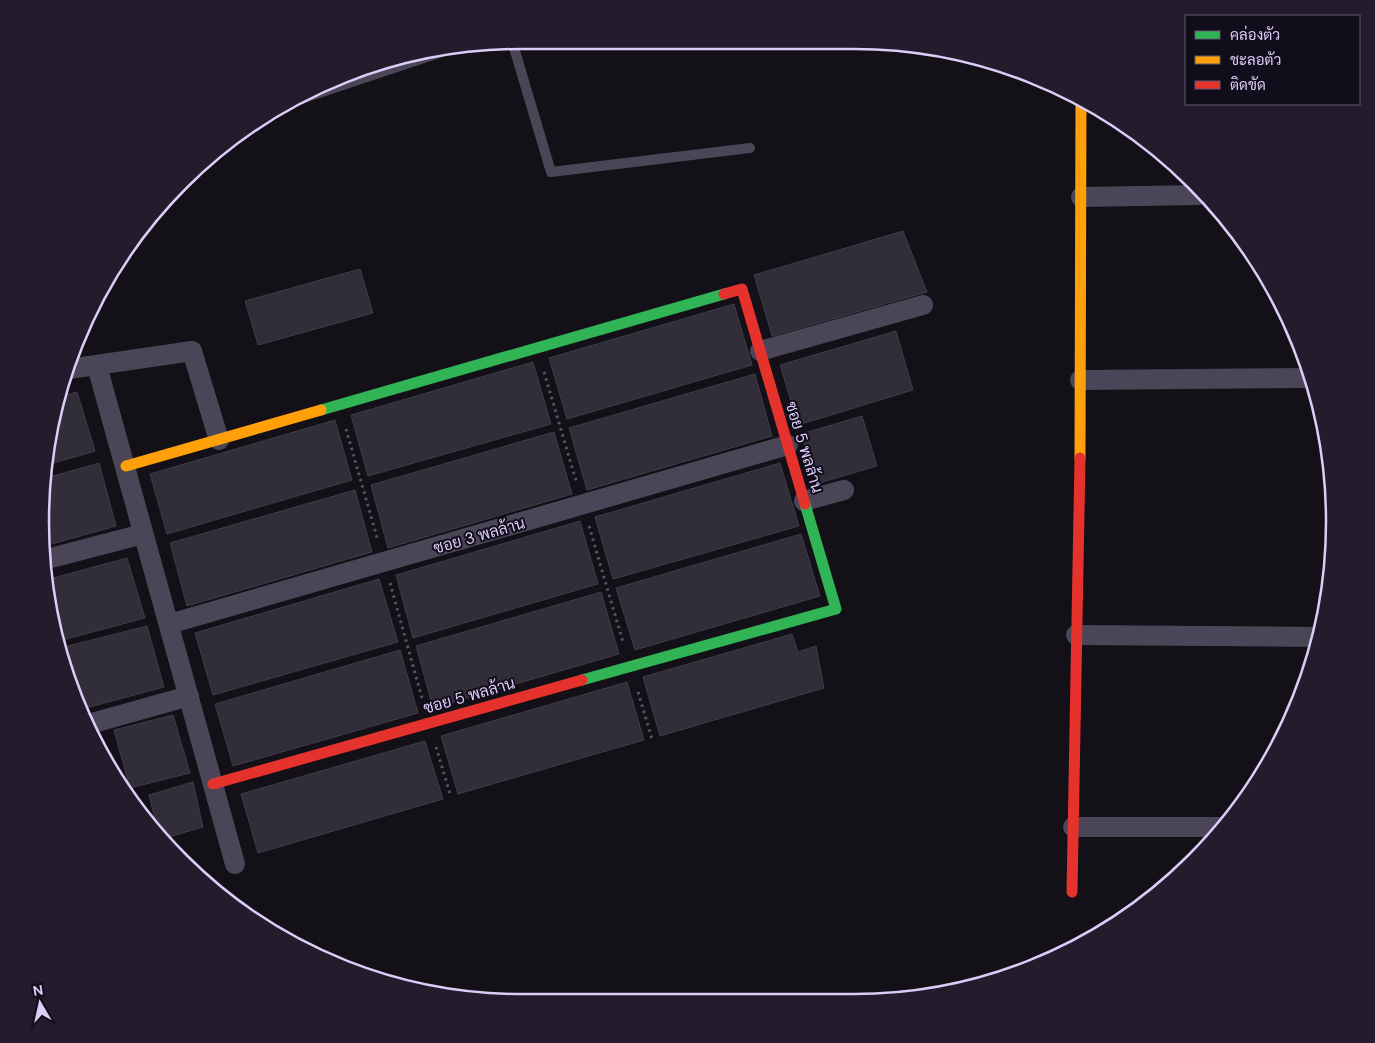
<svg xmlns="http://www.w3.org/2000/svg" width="1375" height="1043" font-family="'DM Sans',Sarabun,sans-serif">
	<rect width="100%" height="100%" fill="#131017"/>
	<path fill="#322e39" stroke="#413b4a" d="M903 231 927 292 772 336 754 275Z
		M360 269 373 313 258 345 245 301Z
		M734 304 752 365 567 419 549 358Z
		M896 331 913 390 798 425 780 365Z
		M533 362 551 424 368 476 351 415Z
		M755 374 772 436 587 490 569 428Z
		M77 392 95 451 47 465 49 427 60 397Z
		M862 416 877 466 816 484 801 434Z
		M335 420 352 480 167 534 150 474Z
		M554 432 572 494 388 548 371 485Z
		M99 463 116 526 41 547 46 478Z
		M780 463 799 526 613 579 595 517Z
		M355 490 372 552 187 606 170 543Z
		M580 521 598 584 413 638 396 575Z
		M801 534 820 596 635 650 616 588Z
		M127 558 145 618 59 641 46 580Z
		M379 579 398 642 213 695 195 633Z
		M601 592 619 654 433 708 416 646Z
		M147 626 164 687 82 709 66 677 60 648Z
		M792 634 798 652 816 646 824 688 660 736 643 677Z
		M400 650 418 713 233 766 215 704Z
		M627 682 644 740 458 794 441 736Z
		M173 715 190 773 130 788 114 730Z
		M425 741 443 799 258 853 241 794Z
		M193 782 203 827 162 839 159 835 149 795Z"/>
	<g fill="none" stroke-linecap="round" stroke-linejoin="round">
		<path stroke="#4e5763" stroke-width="3" stroke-dasharray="2.5 4" stroke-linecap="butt" d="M544 372 577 484
			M346 429 378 541
			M589 526 623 642
			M390 583 422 698
			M638 692 652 739
			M436 747 451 797"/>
		<path stroke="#4a4657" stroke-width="10" d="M512 41 551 172 750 148
			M286 102 289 103 448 50"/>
		<path stroke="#4a4657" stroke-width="20" d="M1081 197 1199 195
			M760 351 923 305
			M97 366 235 864
			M69 369 192 351 219 440
			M1080 380 1311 378
			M804 501 844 490
			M43 560 143 534
			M169 624 788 445
			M1076 635 1319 637
			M89 724 189 696
			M1073 827H1223"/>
		<path stroke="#30b455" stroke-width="11" d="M321 410 724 294
			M582 680 836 609 805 504"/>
		<path stroke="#ff9f0a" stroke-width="11" d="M1080 458 1081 99
			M126 466 321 410"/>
		<path stroke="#e5322d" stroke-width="11" d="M724 294 742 289 805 504
			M213 784 582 680
			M1072 892 1080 458"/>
	</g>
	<g text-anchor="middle" stroke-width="4" stroke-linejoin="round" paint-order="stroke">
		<g font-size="16" fill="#dacdf8" stroke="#120d1a">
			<text transform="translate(805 447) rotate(73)" y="6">ซอย 5 พลล้าน</text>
			<text transform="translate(479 535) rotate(-16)" y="6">ซอย 3 พลล้าน</text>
			<text transform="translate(469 695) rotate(-16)" y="6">ซอย 5 พลล้าน</text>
		</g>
	</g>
	<path d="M0 0H1375V1043H0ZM521 49H854A472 472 0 0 1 1326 521V522A472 472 0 0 1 854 994H521A472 472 0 0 1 49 522V521A472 472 0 0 1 521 49Z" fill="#221c2c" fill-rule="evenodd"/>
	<path fill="none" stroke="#dacdf8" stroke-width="2.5" d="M521 49H854A472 472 0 0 1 1326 521V522A472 472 0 0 1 854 994H521A472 472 0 0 1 49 522V521A472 472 0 0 1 521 49Z"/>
	<rect x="1185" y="15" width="175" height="90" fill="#120d1a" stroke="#625a73"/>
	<rect x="1195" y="31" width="25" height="8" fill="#30b455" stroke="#625a73"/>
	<text x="1230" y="40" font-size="15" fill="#dacdf8">คล่องตัว</text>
	<rect x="1195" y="56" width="25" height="8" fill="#ff9f0a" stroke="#625a73"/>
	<text x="1230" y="65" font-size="15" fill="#dacdf8">ชะลอตัว</text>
	<rect x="1195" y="81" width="25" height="8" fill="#e5322d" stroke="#625a73"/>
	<text x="1230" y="90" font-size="15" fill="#dacdf8">ติดขัด</text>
	<g transform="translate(40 1003) rotate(351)" stroke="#120d1a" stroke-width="4" paint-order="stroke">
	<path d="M0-4L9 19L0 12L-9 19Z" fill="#dacdf8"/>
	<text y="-8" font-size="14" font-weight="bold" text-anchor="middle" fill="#dacdf8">N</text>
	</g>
</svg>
